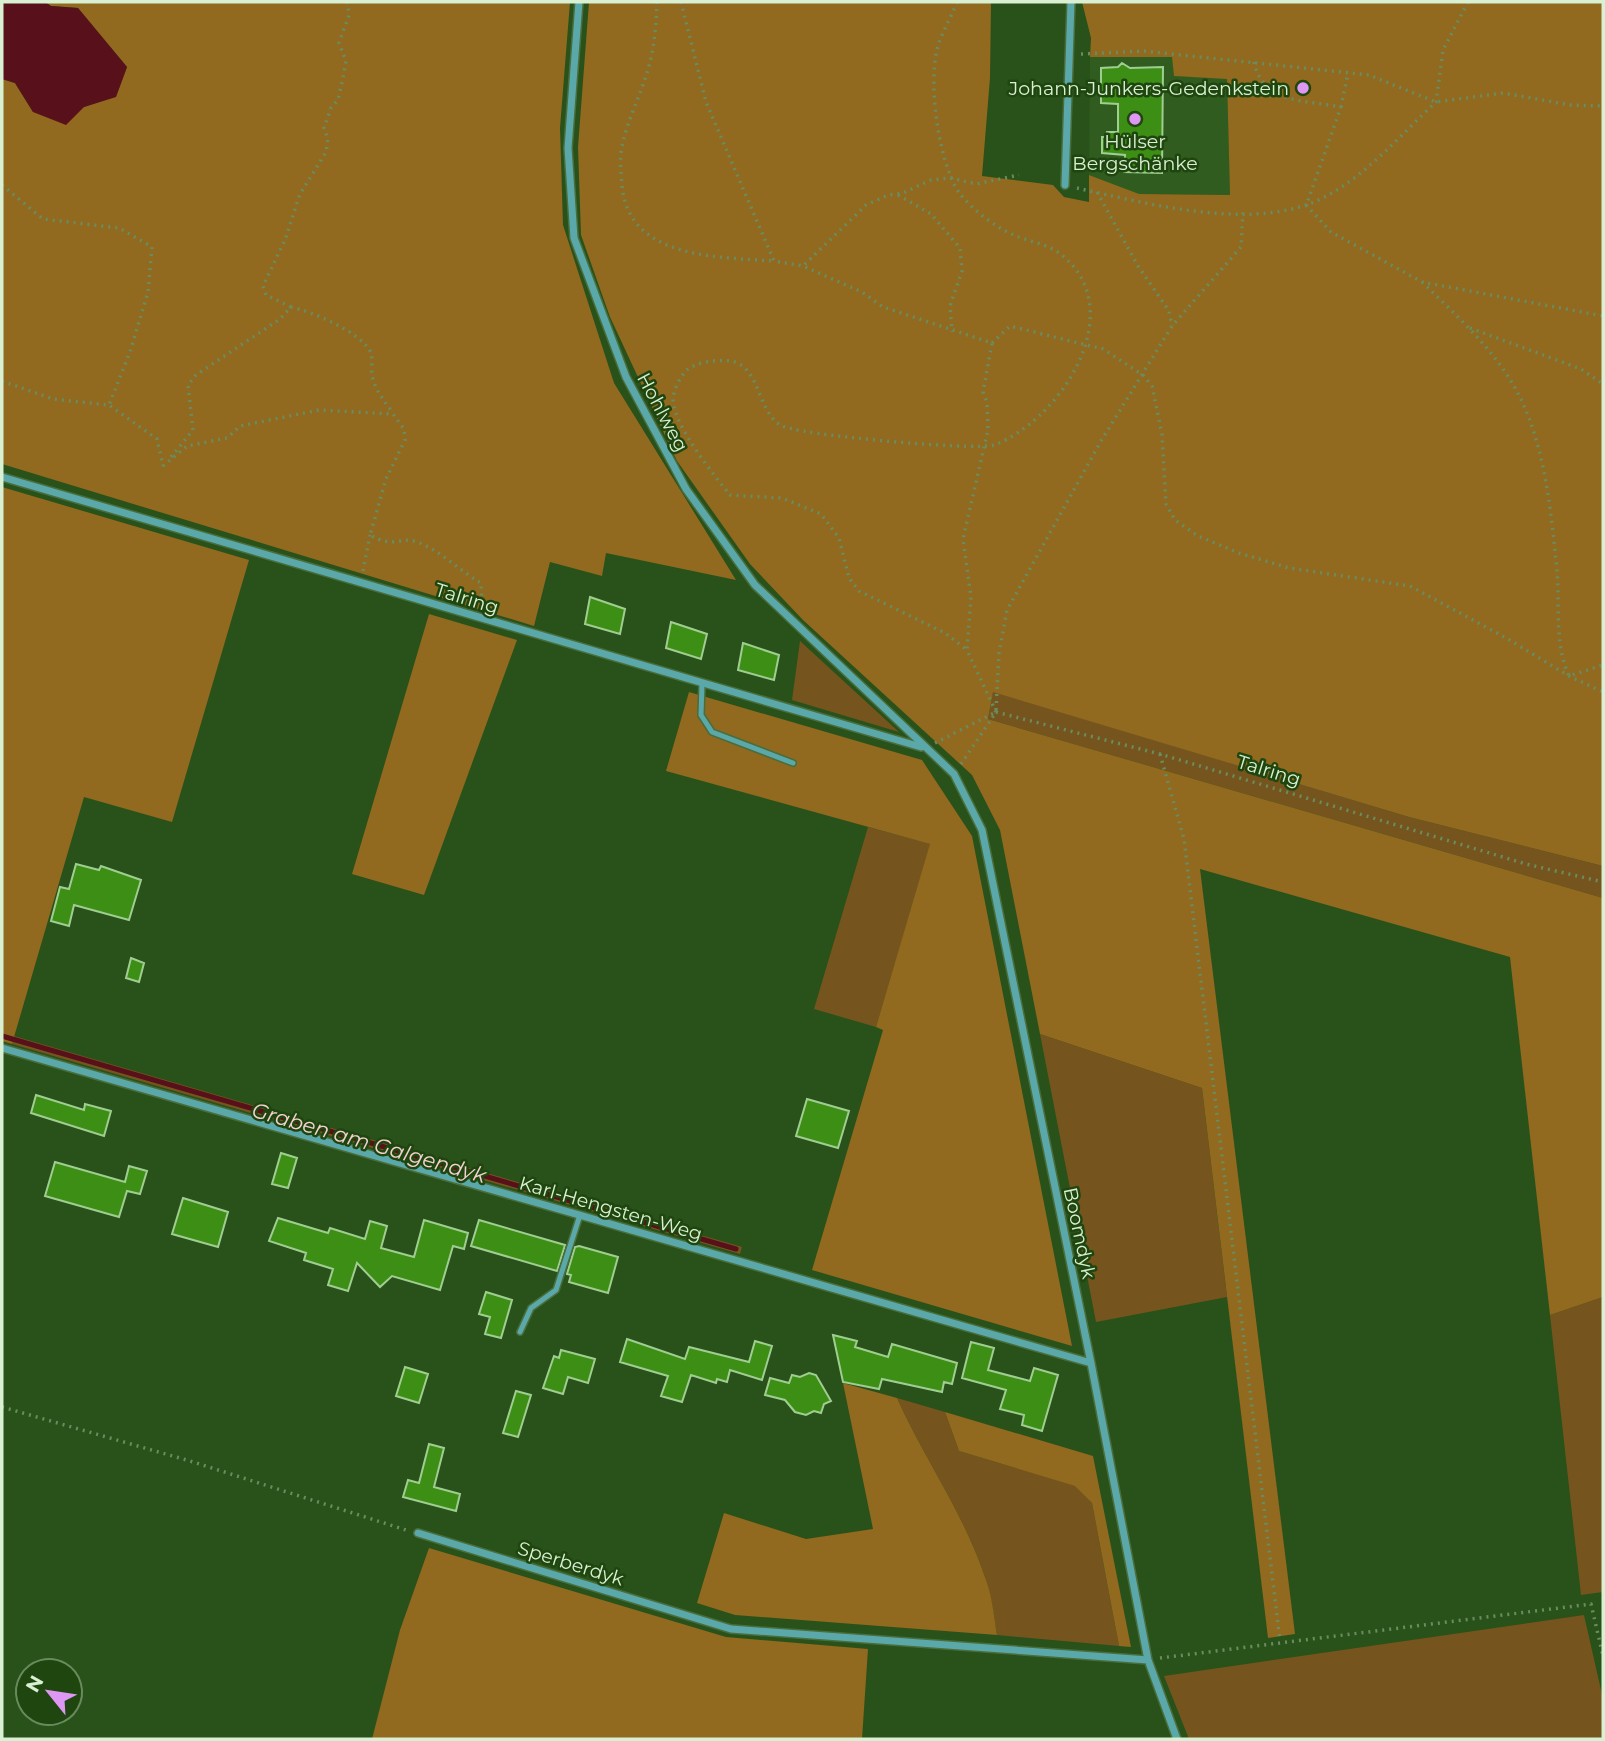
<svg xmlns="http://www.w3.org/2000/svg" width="1605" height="1741" font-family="Montserrat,sans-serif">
	<rect width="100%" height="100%" fill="#29511a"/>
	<path fill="#305d1f" d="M1090 57H1173L1174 76 1227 78 1230 195 1138 194 1089 175Z"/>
	<path fill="#75551d" d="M800 641 899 732 792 700Z
		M993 691 1409 817 1603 866V898L988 719Z
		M868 827 931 844 876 1027 814 1009Z
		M1040 1034 1202 1088 1227 1297 1096 1322Z
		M14 1036 742 1247 740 1254 12 1044Z
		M1603 1297V1592L1581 1595 1550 1315Z
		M897 1398 945 1412 959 1451 1076 1486 1092 1503 1119 1646 997 1635C994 1616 991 1595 985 1577 964 1514 924 1458 897 1398Z
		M1584 1615 1603 1699V1739H1189L1164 1676Z"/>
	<path fill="#91691f" d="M45 2H570L560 128 563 225 614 383 736 580 606 553 602 576 550 562 534 626 2 464V79L15 83 33 112 84 107 116 96 127 67 78 8 51 6Z
		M589 2H991L990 78 982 176 1053 185 1064 197 1089 202V175L1139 194 1230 195 1227 79 1174 76 1172 57H1090L1091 38 1082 2H1603V866L1409 817 993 692 988 719 1603 898V1297L1550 1315 1510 957 1200 869 1295 1634 1268 1638 1202 1088 1040 1034 1000 830 972 775 803 620 750 564 677 461 610 317 581 235 578 147Z
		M2 487 249 560 172 822 84 797 12 1044 2 1041Z
		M429 614 517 640 424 895 352 874Z
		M689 692 922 760 972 836 1072 1346 812 1270 883 1030 876 1027 930 844 666 771Z
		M843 1383 897 1398C924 1458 964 1514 985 1577 992 1595 994 1616 997 1635L735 1615 697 1603 724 1513 806 1539 873 1529Z
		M945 1412 1093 1456 1131 1647 1119 1646 1092 1503 1075 1486 959 1451Z
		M429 1548 726 1637 868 1649 862 1739H372L400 1630Z"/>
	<path fill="#58111b" d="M2 2H45L51 6 78 8 127 67 116 97 84 107 66 125 33 112 15 83 2 79Z"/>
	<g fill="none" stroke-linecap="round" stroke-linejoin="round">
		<path stroke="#58111b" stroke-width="5" d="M2 1036 736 1249"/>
	</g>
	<path fill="#3d8e15" stroke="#a0cd91" stroke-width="2" d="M1122 63 1130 68 1163 67 1162 173 1124 172 1125 155 1102 153V137H1106L1107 132H1118V104L1101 103V68L1118 67Z
		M590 597 625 609 620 634 585 624Z
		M671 622 707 634 701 659 666 648Z
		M743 643 779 655 774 680 738 670Z
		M76 864 99 870 101 866 141 880 129 920 74 905 69 926 51 921 60 887 69 889Z
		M131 958 144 963 139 982 126 978Z
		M36 1095 84 1110 85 1104 111 1111 104 1136 31 1113Z
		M807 1099 849 1111 838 1148 796 1136Z
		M281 1153 297 1158 288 1188 272 1184Z
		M55 1162 125 1182 129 1166 147 1171 140 1194 127 1191 119 1217 45 1196Z
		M183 1198 228 1212 218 1247 172 1234Z
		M278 1218 328 1233 330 1228 365 1239 370 1221 387 1226 381 1248 414 1257 424 1220 468 1233 464 1249 453 1246 440 1290 392 1276 380 1287 357 1263 348 1291 328 1285 333 1269 304 1260 306 1253 269 1241Z
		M479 1220 565 1245 557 1271 471 1246Z
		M579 1246 618 1257 608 1293 569 1282 571 1275 567 1274 575 1247Z
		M486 1292 512 1300 501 1338 485 1334 490 1317 479 1314Z
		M833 1335 857 1341 855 1347 888 1357 892 1344 957 1363 952 1384 944 1382 942 1392 882 1379 879 1389 843 1382Z
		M627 1339 685 1359 689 1347 749 1362 755 1341 772 1346 762 1380 730 1370 727 1382 717 1379 716 1383 691 1375 682 1402 661 1396 668 1376 620 1362Z
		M971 1342 994 1348 988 1370 1030 1381 1034 1368 1058 1375 1042 1431 1022 1425 1024 1415 1000 1409 1006 1390 962 1378Z
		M561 1350 595 1359 588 1383 568 1377 563 1394 543 1388 554 1356 559 1358Z
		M405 1367 428 1374 419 1403 396 1396Z
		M809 1373 816 1375 831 1401 824 1404 821 1413 814 1411 806 1415 795 1412 785 1400 765 1395 770 1378 789 1383 792 1375 800 1377Z
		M516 1391 531 1395 518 1437 503 1433Z
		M429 1444 444 1448 434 1487 460 1494 456 1511 403 1497 408 1480 419 1483Z"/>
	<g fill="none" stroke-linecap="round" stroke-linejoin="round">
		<g stroke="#496e3b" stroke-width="8">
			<path id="lane" d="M702 684 701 715 712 732 793 763
				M520 1332 531 1308 556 1290 580 1215"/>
		</g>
		<g stroke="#496e3b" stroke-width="10">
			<path id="street" d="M579 2 568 148 574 238 626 377 686 489 755 585 954 774 982 830 1091 1363 1148 1660 1177 1739
				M1065 185 1071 2
				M2 477 921 747
				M2 1048 1091 1363
				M418 1533 731 1629 1148 1660"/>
		</g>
		<path stroke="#6a8c5e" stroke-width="3.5" stroke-dasharray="2 5" stroke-linecap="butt" d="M657 2C656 27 654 52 646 76 639 98 628 120 623 142 619 156 621 171 622 185 628 259 717 257 774 261
			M681 2 706 102 774 261 803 266
			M957 2C951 18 941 33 937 50 928 85 939 165 960 194 973 210 995 227 1014 235 1030 242 1049 244 1063 256 1115 300 1084 373 1042 413 1030 425 1011 439 994 445 975 451 795 435 780 425 757 410 760 365 730 361 718 359 693 362 685 372 679 380 673 390 673 401 675 427 713 474 730 495L782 498 821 514 839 538 849 578 859 591 945 633 967 650
			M1081 54 1144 51 1369 75 1436 102 1503 93 1570 105 1603 106
			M1254 62C1263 104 1305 100 1341 107L1307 203
			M1341 107 1348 73
			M2 185 43 219 119 228 152 247 148 292 130 352 109 405
			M1077 188C1144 203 1239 228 1306 205 1356 188 1398 137 1436 102L1443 50 1468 2
			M1097 192 1138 266 1169 311 1172 326
			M898 195 931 214 960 248 962 271 950 306 952 332
			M1306 205 1331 232 1422 282 1603 316
			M1422 282C1453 312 1488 344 1511 381 1543 433 1550 502 1556 561 1561 600 1553 641 1569 676L1603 665
			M291 307 266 295 263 286 285 240 300 194 326 152 328 139 324 128 331 108 338 100 344 73 346 61 339 43 349 15 347 2
			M1470 328 1581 369 1603 384
			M992 343 1010 326 1103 349 1143 375 1152 386 1162 434 1166 504 1175 520 1198 536 1239 553 1289 568 1410 586 1508 639 1569 676 1603 692
			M2 381 53 399 109 405 157 439 163 466
			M171 457 193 430 188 385 196 375 280 319 291 307C311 311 363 333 371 353 373 359 371 368 372 375 375 390 384 401 393 413
			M163 466 187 446 227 438 240 426 319 410 393 414 404 429 405 440 386 479 370 535C395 549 401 536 417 542 440 550 460 571 481 583L482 607
			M363 571 370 535
			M996 710 999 653 1007 610 1101 441 1172 326 1241 247 1243 212
			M996 712 967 650 971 597 963 539 988 430 987 402 983 392 992 343 883 307 862 292 803 266 866 205 888 195 903 193 931 180 951 178 976 184 1019 175
			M996 712 1160 754 1526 864 1603 882
			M935 743 996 712
			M1160 754 1184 839 1280 1641
			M961 764 994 715
			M2 1407 190 1461 409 1531
			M1160 1658 1591 1604 1603 1656"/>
		<use href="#lane" stroke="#5ba8aa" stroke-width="5"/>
		<use href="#street" stroke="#5ba8aa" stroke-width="7"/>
	</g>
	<g fill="#de98f3" stroke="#1e460e" stroke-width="2.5">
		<circle cx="1303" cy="88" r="7"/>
		<circle cx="1135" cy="119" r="7"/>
	</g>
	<g text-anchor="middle" stroke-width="5" stroke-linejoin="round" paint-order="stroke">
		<g font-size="19" fill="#d9f0d2" stroke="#1e460e" text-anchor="end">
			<text x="1289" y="95">Johann-Junkers-Gedenkstein</text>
			<text x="1135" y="148" text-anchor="middle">Hülser<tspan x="1135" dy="22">Bergschänke</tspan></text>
		</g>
		<g font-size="19" fill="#d9f0d2" stroke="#1e460e">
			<text transform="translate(663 412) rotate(62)" y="7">Hohlweg</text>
			<text transform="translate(467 598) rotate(17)" y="7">Talring</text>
			<text transform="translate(1269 770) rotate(17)" y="7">Talring</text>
			<text transform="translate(611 1208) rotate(16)" y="7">Karl-Hengsten-Weg</text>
			<text transform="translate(1080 1233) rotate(78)" y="7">Boomdyk</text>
			<text transform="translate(571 1563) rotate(17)" y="7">Sperberdyk</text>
		</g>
		<g font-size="21" font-style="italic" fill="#f5d2d2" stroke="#1e460e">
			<text transform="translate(369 1143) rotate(16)" y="7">Graben am Galgendyk</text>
		</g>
	</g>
	<rect width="1605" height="1741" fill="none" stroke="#d9f0d2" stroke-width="7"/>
	<g transform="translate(49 1692) rotate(300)"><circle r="33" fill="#1e460e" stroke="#698a5c" stroke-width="2"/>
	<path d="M0-5L12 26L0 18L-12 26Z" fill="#de98f3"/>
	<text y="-10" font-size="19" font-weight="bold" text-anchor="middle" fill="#d9f0d2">N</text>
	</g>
</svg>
